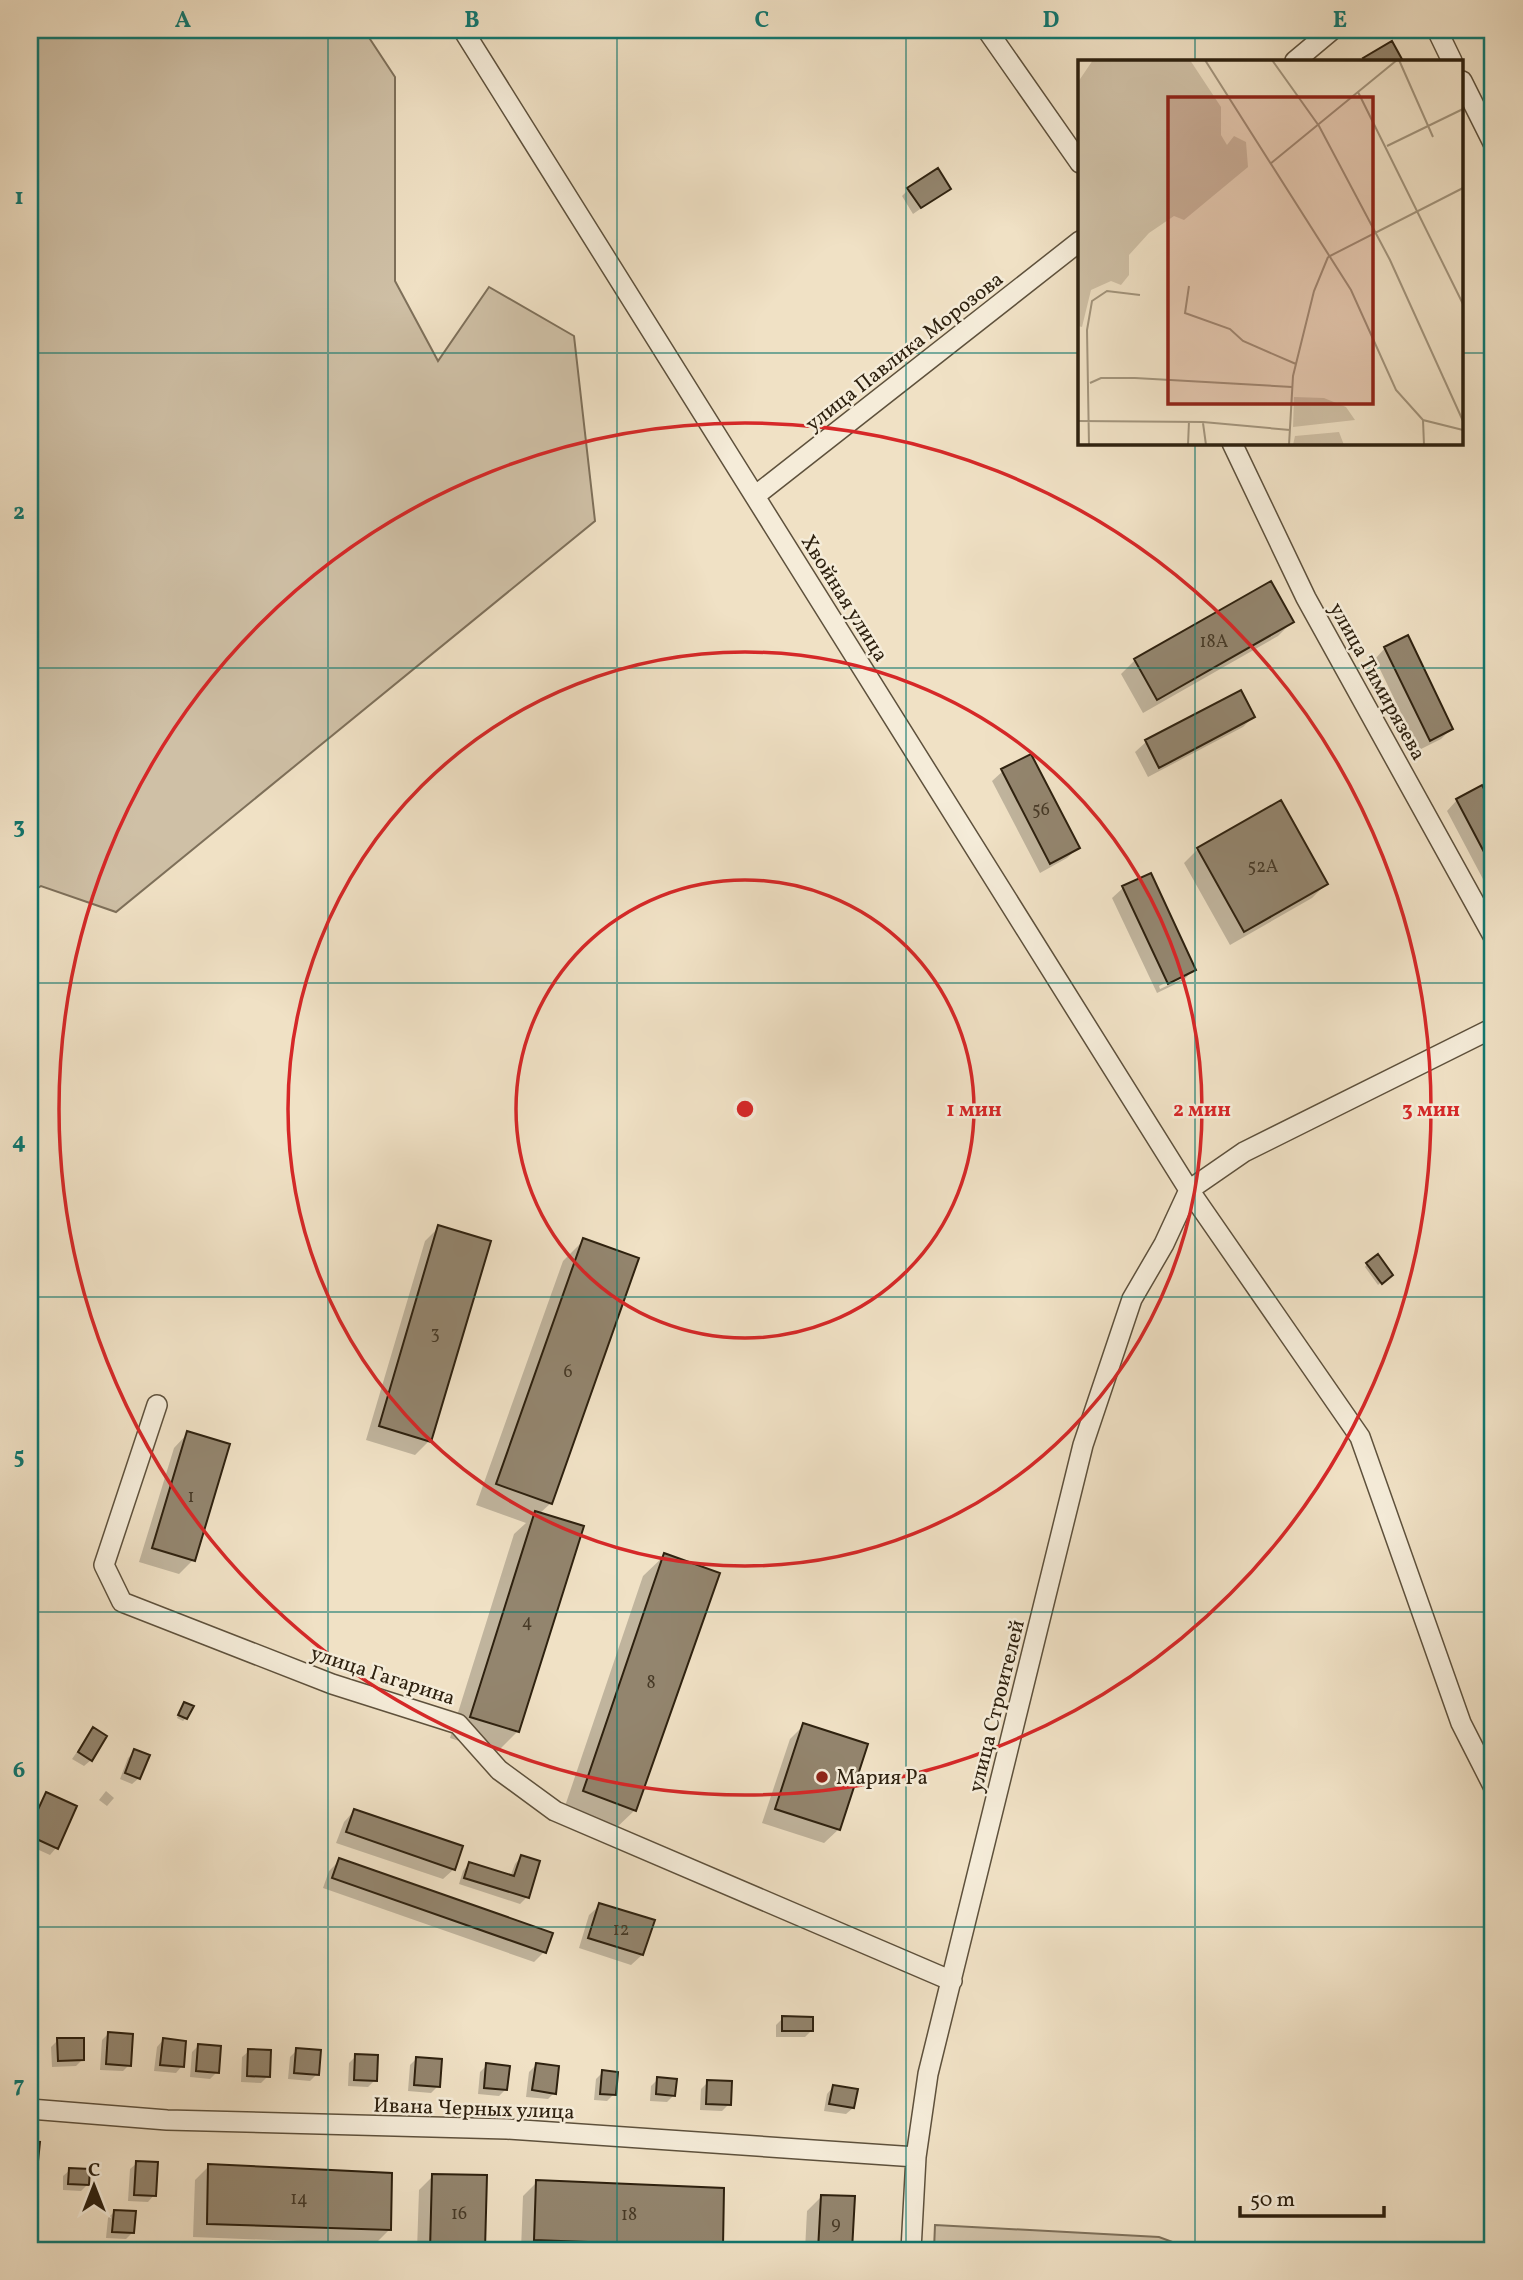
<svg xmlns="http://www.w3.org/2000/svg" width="1523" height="2280" font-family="Vollkorn,serif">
	<rect width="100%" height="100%" fill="#f0e1c5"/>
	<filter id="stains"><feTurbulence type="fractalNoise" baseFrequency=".00286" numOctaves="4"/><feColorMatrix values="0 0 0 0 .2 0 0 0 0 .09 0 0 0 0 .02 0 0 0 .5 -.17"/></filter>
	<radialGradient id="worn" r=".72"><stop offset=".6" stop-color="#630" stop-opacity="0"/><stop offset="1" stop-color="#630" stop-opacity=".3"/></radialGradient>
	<path fill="#cfc0a6" stroke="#7e705a" stroke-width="2" d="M30 30H364L395 77V281L438 361 489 287 574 336 595 521 116 912 41 886 30 893Z
		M935 2225 1159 2237 1194 2250H934Z"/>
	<path fill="#0003" fill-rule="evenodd" d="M909 189H949L913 214 902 196Z
		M1292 622 1278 636 1143 713 1121 674 1135 660Z
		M1385 648 1451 729 1441 739 1419 750 1375 659Z
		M1240 692 1253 717 1243 727 1148 777 1135 752 1146 742Z
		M1003 771 1078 848 1067 858 1040 873 992 781Z
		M1482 788 1493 810V898L1447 811 1457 800Z
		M1198 849 1326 884 1312 898 1230 945 1184 863Z
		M1123 888 1194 969 1184 980 1157 993 1112 898ZM1184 974V978L1160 989 1159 986Z
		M439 1227 429 1441 415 1455 366 1440 425 1241Z
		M584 1240 551 1503 539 1514 582 1527 517 1732 496 1753 450 1738 514 1534 526 1523 476 1505 563 1261Z
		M1367 1264 1391 1274 1378 1285 1365 1267Z
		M188 1433 193 1560 179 1574 139 1562 174 1448Z
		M665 1555 635 1810 613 1831 563 1812 643 1576Z
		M182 1707 186 1718 183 1721 177 1718Z
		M804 1725 839 1829 824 1843 762 1823 790 1739Z
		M93 1729 91 1760 84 1766 72 1759Z
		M135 1751 139 1778 132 1784 120 1779 128 1758Z
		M106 1791 114 1798 107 1806 99 1800Z
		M46 1794 56 1848 50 1855 30 1846V1822Z
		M354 1811 454 1869 443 1879 336 1843 344 1822Z
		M521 1857 527 1897 520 1904 459 1884 463 1871 469 1864 510 1877 515 1864Z
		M340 1860 544 1952 534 1962 323 1888 329 1871Z
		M600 1905 642 1955 631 1965 579 1948 589 1915Z
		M783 2018 811 2031 805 2037H776V2025Z
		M108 2034 129 2065 123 2071 100 2070 102 2040Z
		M58 2040 82 2060 76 2066 52 2067 51 2047Z
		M163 2040 182 2066 176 2073 154 2071 157 2047Z
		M30 2045H34L30 2060Z
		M199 2045 217 2072 210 2079 190 2077 192 2052Z
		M297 2050 317 2074 310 2081 288 2079 290 2057Z
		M249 2051 268 2076 261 2083 241 2082 242 2057Z
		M356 2056 375 2080 368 2087 348 2086 349 2063Z
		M417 2058 438 2086 431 2093 408 2091 410 2065Z
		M487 2065 505 2090 499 2096 478 2094 480 2072Z
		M536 2065 554 2093 548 2099 526 2097 529 2072Z
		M603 2072 614 2094 607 2101 594 2100 596 2079Z
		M658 2079 673 2096 667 2102 650 2101 651 2086Z
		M708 2082 729 2104 722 2111 700 2110 701 2089Z
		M833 2087 853 2108 846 2114 824 2111 827 2094Z
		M137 2163 154 2195 148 2202 128 2201 130 2169Z
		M209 2166 389 2230 375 2244 193 2237 195 2180Z
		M70 2170 88 2184 81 2191 63 2190V2176Z
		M433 2176 485 2177 484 2250H417L419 2190Z
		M537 2182 721 2246 717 2250H521L523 2196Z
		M821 2197 853 2198 850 2250H805L807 2211Z
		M114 2212 133 2232 126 2239 106 2238 108 2218Z"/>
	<path fill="#93856e" stroke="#2e210f" stroke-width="2" d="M1392 41 1403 61H1365L1363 58Z
		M938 168 951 189 921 208 907 188Z
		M1271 581 1294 622 1157 700 1134 659Z
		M1408 635 1453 729 1430 741 1384 647Z
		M1241 690 1255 717 1159 768 1145 740Z
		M1031 754 1080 848 1050 864 1001 769Z
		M1482 785 1493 806V869L1456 799Z
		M1281 800 1328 884 1244 932 1197 848Z
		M1151 873 1196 970 1168 984 1122 886Z
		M438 1225 491 1241 431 1442 379 1426Z
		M583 1238 639 1258 552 1504 496 1484Z
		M1378 1254 1393 1275 1382 1284 1366 1263Z
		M187 1431 230 1444 195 1561 152 1548Z
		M535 1511 584 1526 519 1732 470 1717Z
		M664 1553 720 1573 636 1811 583 1791Z
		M184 1702 194 1706 187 1719 178 1715Z
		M803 1723 868 1744 840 1830 775 1809Z
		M93 1727 107 1736 92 1761 78 1752Z
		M134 1749 150 1755 140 1779 125 1773Z
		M46 1792 77 1806 58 1849 30 1836V1827Z
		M354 1809 463 1846 455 1870 346 1832Z
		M521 1855 540 1861 529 1898 464 1878 469 1862 514 1876Z
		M339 1858 553 1933 546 1953 332 1878Z
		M599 1903 655 1920 643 1955 588 1938Z
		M782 2016 813 2017V2031H782Z
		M108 2032 133 2034 131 2066 106 2064Z
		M57 2038H84V2060L58 2061Z
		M163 2038 186 2041 184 2067 160 2065Z
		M198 2044 221 2046 219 2073 196 2071Z
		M296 2048 321 2050 319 2075 294 2073Z
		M248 2049 271 2050 270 2077 247 2076Z
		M355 2054 378 2055 377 2081 354 2080Z
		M416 2057 442 2059 440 2087 414 2085Z
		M486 2063 510 2066 507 2090 484 2088Z
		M536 2063 559 2066 556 2094 532 2090Z
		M602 2070 618 2072 616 2095 600 2094Z
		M657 2077 677 2079 675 2096 656 2094Z
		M707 2080 732 2081 731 2105 706 2104Z
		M833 2085 858 2089 854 2108 829 2104Z
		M30 2141 40 2142 37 2171 30 2170Z
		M136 2161 158 2162 156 2196 134 2195Z
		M208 2164 392 2173 391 2230 207 2224Z
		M69 2168 90 2169 89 2185 68 2184Z
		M432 2174 487 2175 485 2250H430Z
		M536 2180 724 2188 723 2247 534 2240Z
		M821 2195 855 2196 852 2250H818Z
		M114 2210 136 2211 134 2233 112 2232Z"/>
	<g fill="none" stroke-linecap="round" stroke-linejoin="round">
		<g stroke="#5e513c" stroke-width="22">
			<path id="minor" d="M463 30 1189 1190 1360 1437 1461 1723 1493 1786
				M987 30 1080 163
				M1437 30 1452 61
				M1295 61 1332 30
				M1462 81 1493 143
				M1232 443 1306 598 1493 936
				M755 496 1080 241
				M1189 1190 1244 1152 1493 1028
				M157 1405 104 1565 122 1602 332 1684 458 1724 499 1770 555 1811 952 1981
				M30 2109 167 2120 507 2129 916 2157
				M911 2250 916 2157 928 2074 1083 1445 1132 1299 1164 1244 1189 1190"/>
		</g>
		<use href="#minor" stroke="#f5ecd9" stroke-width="19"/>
	</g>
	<path fill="none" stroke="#0f766e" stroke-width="2" stroke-opacity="0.55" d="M328 30V2250M617 30V2250M906 30V2250M1195 30V61M30 353H1080M1462 353H1493M1195 443V2250M30 668H1493M30 983H1493M30 1297H1493M30 1612H1493M30 1927H1493"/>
	<g fill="none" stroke="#d62828" stroke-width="3.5">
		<circle cx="745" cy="1109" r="229"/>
		<circle cx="745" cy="1109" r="457"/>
		<circle cx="745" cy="1109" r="686"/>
	</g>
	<circle fill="#8f2418" stroke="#f5ecd9" stroke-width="2.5" cx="822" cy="1777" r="7"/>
	<g text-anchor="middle" stroke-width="5" stroke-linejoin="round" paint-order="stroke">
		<g font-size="18" fill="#473a27">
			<text x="1214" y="647">18А</text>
			<text x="1041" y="815">56</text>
			<text x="1263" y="872">52А</text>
			<text x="435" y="1339">3</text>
			<text x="568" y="1377">6</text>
			<text x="191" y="1502">1</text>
			<text x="527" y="1627">4</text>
			<text x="651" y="1688">8</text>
			<text x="621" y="1935">12</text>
			<text x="299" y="2204">14</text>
			<text x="459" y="2219">16</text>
			<text x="629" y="2220">18</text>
			<text x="836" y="2229">9</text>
		</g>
		<g font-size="21" fill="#2e210f" stroke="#f5ecd9">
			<text transform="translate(904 351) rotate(-38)" y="7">улица Павлика Морозова</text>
			<text transform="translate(845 598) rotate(58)" y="7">Хвойная улица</text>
			<text transform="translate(1378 681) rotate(61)" y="7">улица Тимирязева</text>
			<text transform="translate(383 1675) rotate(18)" y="7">улица Гагарина</text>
			<text transform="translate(996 1706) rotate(-76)" y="7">улица Строителей</text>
			<text transform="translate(474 2108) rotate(2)" y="7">Ивана Черных улица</text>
		</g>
		<g font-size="21" fill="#2e210f" stroke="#f5ecd9" text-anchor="start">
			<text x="836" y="1784">Мария Ра</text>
		</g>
	</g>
	<g transform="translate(1078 60)">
		<rect width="385" height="385" fill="#f0e1c5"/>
		<path d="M15 0H112L143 47V75L149 85 156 76 168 82 170 107 106 160 96 156 71 173 51 195V215L43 225 33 221 13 230 4 267 0 266V22ZM216 337 246 338 268 347 277 360 215 367ZM261 372 266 385H215L217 376Z" fill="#cfc0a6"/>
		<path fill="none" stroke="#a2947c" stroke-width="2" d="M127 0 273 230 318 330 345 360 385 370M194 0 241 66 312 200 385 361M321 0 355 77M280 32 385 244M309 86 385 49M192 104 319 0M250 197 385 128M111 226 107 253 152 269 165 281 218 304M12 323 23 318H57L214 327M345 360 346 385M0 361 125 362 212 370M125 363 128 385M11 385 9 270 14 241 29 231 62 235M110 385 111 361M211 385 215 316 236 231 250 197"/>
		<path fill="#8f2418" fill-opacity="0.15" stroke="#8f2418" stroke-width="3.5" d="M90 37H295V344H90Z"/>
		<rect width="385" height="385" fill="none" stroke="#2e210f" stroke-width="3.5"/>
	</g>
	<circle cx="745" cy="1109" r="10" fill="#d62828" stroke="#f5ecd9" stroke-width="3.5"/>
	<g font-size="21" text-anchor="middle" font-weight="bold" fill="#d62828" stroke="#f5ecd9" stroke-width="5" stroke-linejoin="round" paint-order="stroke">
		<text x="974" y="1116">1 мин</text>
		<text x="1202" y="1116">2 мин</text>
		<text x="1431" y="1116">3 мин</text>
	</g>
	<rect width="1523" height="2280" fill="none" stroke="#f0e1c5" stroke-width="77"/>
	<g transform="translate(94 2186)" stroke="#f5ecd9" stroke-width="5" paint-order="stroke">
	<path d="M0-5L12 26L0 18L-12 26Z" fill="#2e210f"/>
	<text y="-10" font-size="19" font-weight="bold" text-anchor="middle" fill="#2e210f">С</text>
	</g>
	<path d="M1240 2206v10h144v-10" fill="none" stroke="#2e210f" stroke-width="3.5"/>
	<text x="1250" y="2206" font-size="21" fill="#2e210f" stroke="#f5ecd9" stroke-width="5" paint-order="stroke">50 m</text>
	<rect x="38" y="38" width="1446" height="2204" fill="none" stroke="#0f766e" stroke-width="2.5"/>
	<g font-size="23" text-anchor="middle" font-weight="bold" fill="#0f766e">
		<text x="183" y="27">A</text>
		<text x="472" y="27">B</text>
		<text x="762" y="27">C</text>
		<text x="1051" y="27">D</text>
		<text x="1340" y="27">E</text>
		<text x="19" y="204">1</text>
		<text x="19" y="519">2</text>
		<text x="19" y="833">3</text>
		<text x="19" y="1148">4</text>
		<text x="19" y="1463">5</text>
		<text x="19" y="1777">6</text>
		<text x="19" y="2092">7</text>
	</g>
	<rect width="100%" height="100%" filter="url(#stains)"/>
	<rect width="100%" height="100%" fill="url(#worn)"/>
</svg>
